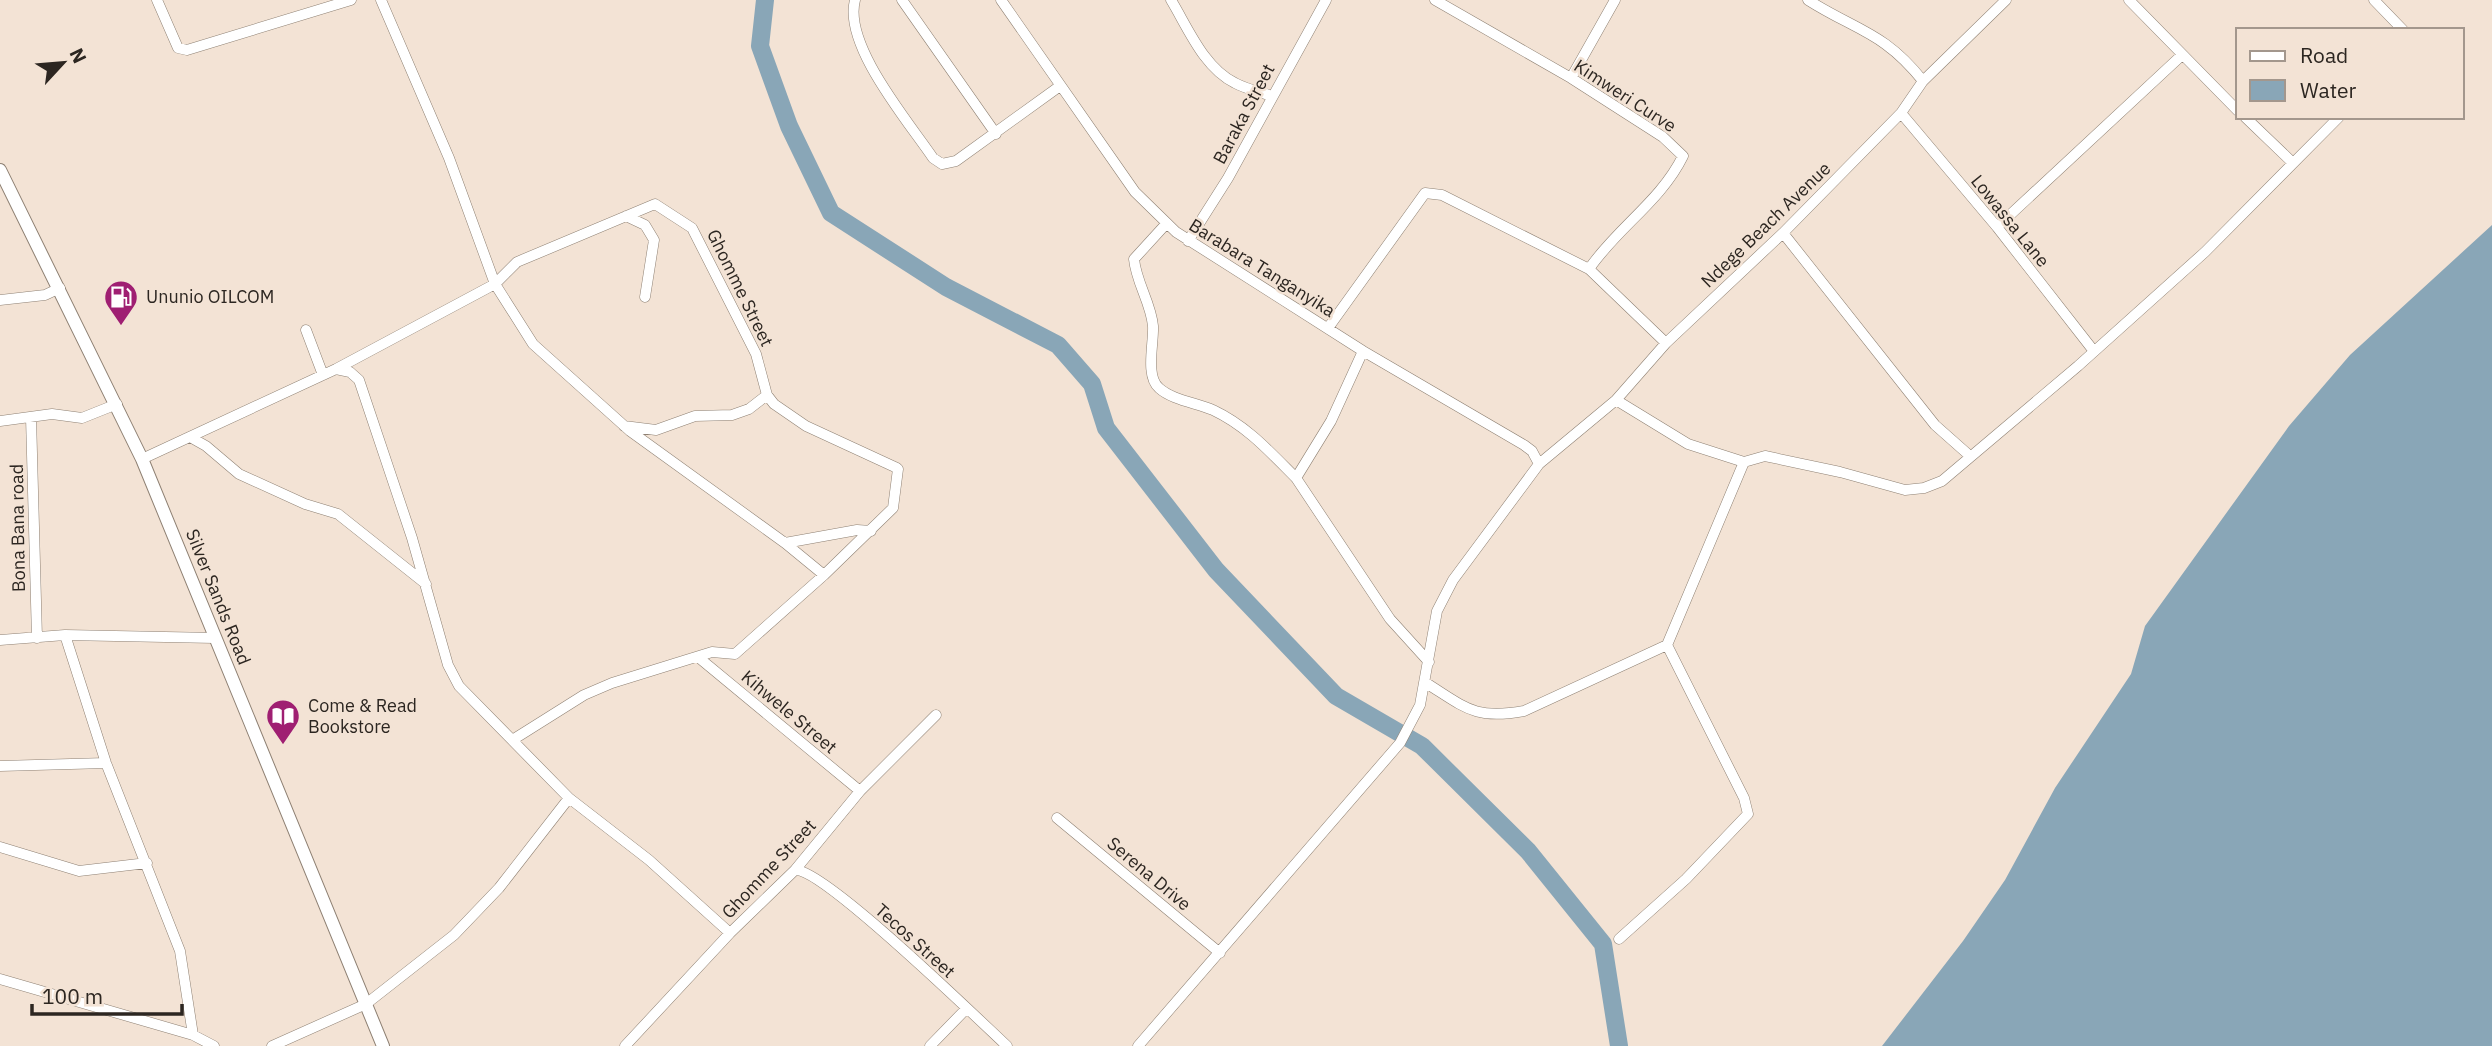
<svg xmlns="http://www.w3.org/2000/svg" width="2492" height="1046" font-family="'IBM Plex Sans',sans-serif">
	<rect width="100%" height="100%" fill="#f3e3d5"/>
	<path fill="#89a6b7" d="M2492 225V1046H1882L1963 941 2005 880 2055 788 2131 674 2145 626 2289 426 2350 355Z"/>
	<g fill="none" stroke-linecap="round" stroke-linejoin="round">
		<path stroke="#89a6b7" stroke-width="18" d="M765 0 760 46 789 126 831 213 946 287 1058 345 1092 384 1106 428 1216 570 1336 696 1422 746 1528 851 1603 944 1619 1046"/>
		<g stroke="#8e8073" stroke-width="11">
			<path id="minor" d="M157 0 178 48 187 50 351 0
				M381 0 449 158 495 284 533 344 630 431 785 543 824 575
				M855 0C843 45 908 121 933 158L942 164 956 161 1060 86
				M902 0 996 134
				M1001 0 1135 192 1176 232 1363 351 1524 445 1532 451 1539 464
				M1171 0C1188 28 1204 68 1235 83 1246 89 1260 92 1272 96
				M1435 0 1571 78 1663 137 1683 156C1661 201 1617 228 1589 269L1666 343
				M1808 0C1857 31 1884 32 1923 81
				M2129 0 2238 111
				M2374 0 2403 30
				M1571 78 1615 0
				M1901 113 1997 227 2093 350
				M2245 117 2293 163
				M626 216 645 225 654 240 645 297
				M1166 224 1134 259C1136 282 1151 303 1153 326 1154 343 1145 376 1159 388 1172 400 1197 403 1213 410 1247 426 1270 452 1296 478L1390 619 1429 662
				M1997 227 2182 55
				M1783 233 1935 425 1970 456
				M1188 241 1228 178 1326 0
				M0 300 45 295 60 288
				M1328 328 1425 193 1442 195 1589 269
				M306 330 323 375
				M336 369 350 372 359 380 412 538 448 665 459 686 569 798 649 860 730 933
				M1616 400 1688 444 1744 462
				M31 417 37 638
				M0 421 52 414 82 418 117 404
				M624 426 656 430 695 416 732 415 749 409 767 395
				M190 437 206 446 239 474 305 504 338 514 426 584
				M142 459 336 369 495 284 517 262 655 204 692 228 756 354 767 395 774 404 806 426 897 468
				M1296 478 1331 421 1363 351
				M785 543 857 530 871 531
				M65 635 106 763 180 951 193 1035
				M0 640 65 635 215 638
				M698 657 860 791
				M1426 683C1466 708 1475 720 1524 711L1667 645 1744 462 1765 456 1840 472 1905 490 1924 488 1942 481 2078 366 2205 252 2339 117
				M514 739 584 695 612 683 712 652 735 654 824 575 893 508 898 469
				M0 766 106 763
				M1057 818 1220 953
				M0 847 79 871 147 863
				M795 870C823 868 978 1019 1007 1046
				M1619 939 1686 879 1748 814 1744 798 1667 645
				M0 979 193 1035 214 1046
				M272 1046 366 1004 454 935 499 888 569 798
				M625 1046 730 933 795 870 860 791 936 715
				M930 1046 966 1009
				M1138 1046 1400 743 1420 705 1437 611 1453 580 1539 464 1616 400 1666 343 1783 233 1901 113 1923 81 2006 0"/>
		</g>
		<g stroke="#8e8073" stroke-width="14">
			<path id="tertiary" d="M0 170 142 459 383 1046"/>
		</g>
		<use href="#minor" stroke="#fff" stroke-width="10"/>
		<use href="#tertiary" stroke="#fff" stroke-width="12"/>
	</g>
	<defs>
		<g id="fuel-pin" transform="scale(1.75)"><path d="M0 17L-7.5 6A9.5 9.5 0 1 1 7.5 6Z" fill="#9f1f72" stroke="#f3e3d5"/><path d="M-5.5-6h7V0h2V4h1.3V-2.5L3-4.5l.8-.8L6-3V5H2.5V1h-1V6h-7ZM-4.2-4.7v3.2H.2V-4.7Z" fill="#fff"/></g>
		<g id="library-pin" transform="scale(1.75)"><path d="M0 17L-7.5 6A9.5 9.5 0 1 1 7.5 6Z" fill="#9f1f72" stroke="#f3e3d5"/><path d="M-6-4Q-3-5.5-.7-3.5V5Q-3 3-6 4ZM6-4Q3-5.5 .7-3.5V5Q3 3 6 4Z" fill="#fff"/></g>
	</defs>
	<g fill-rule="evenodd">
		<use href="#fuel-pin" x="121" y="297"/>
		<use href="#library-pin" x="283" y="716"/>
	</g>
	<g text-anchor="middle" stroke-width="5" stroke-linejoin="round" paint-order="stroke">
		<g font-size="18" fill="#2c2621" stroke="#f3e3d5">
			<text transform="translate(1625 96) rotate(33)" y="6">Kimweri Curve</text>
			<text transform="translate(1244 114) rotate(-62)" y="6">Baraka Street</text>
			<text transform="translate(2010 221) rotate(51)" y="6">Lowassa Lane</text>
			<text transform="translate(1766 225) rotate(-44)" y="6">Ndege Beach Avenue</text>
			<text transform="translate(1262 268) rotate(32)" y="6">Barabara Tanganyika</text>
			<text transform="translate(740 288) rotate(64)" y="6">Ghomme Street</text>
			<text transform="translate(18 528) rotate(-91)" y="6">Bona Bana road</text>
			<text transform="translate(218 597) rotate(68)" y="6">Silver Sands Road</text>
			<text transform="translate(789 712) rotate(40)" y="6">Kihwele Street</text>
			<text transform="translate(769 869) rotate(-47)" y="6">Ghomme Street</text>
			<text transform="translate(1149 874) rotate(40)" y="6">Serena Drive</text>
			<text transform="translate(915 941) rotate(42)" y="6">Tecos Street</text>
		</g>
		<g font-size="18" fill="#2c2621" stroke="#f3e3d5" text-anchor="start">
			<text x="146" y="303">Ununio OILCOM</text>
			<text x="308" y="712">Come &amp; Read<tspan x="308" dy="21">Bookstore</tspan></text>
		</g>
	</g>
	<rect x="2236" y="28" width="228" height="91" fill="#f3e3d5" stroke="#a3978d" stroke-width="2"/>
	<rect x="2250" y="51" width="35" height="10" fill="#ffffff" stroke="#a3978d" stroke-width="2"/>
	<text x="2300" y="63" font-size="21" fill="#2c2621">Road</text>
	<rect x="2250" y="80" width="35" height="21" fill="#89a6b7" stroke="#a3978d" stroke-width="2"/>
	<text x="2300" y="98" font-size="21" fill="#2c2621">Water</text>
	<g transform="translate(63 63) rotate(64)" stroke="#f3e3d5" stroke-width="5" paint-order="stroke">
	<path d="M0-5L12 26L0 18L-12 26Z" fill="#2c2621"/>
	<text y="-10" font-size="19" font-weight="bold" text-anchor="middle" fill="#2c2621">N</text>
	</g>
	<path d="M32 1004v10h150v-10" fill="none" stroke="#2c2621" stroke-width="3.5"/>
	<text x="42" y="1004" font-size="21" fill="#2c2621" stroke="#f3e3d5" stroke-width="5" paint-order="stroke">100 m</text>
</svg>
